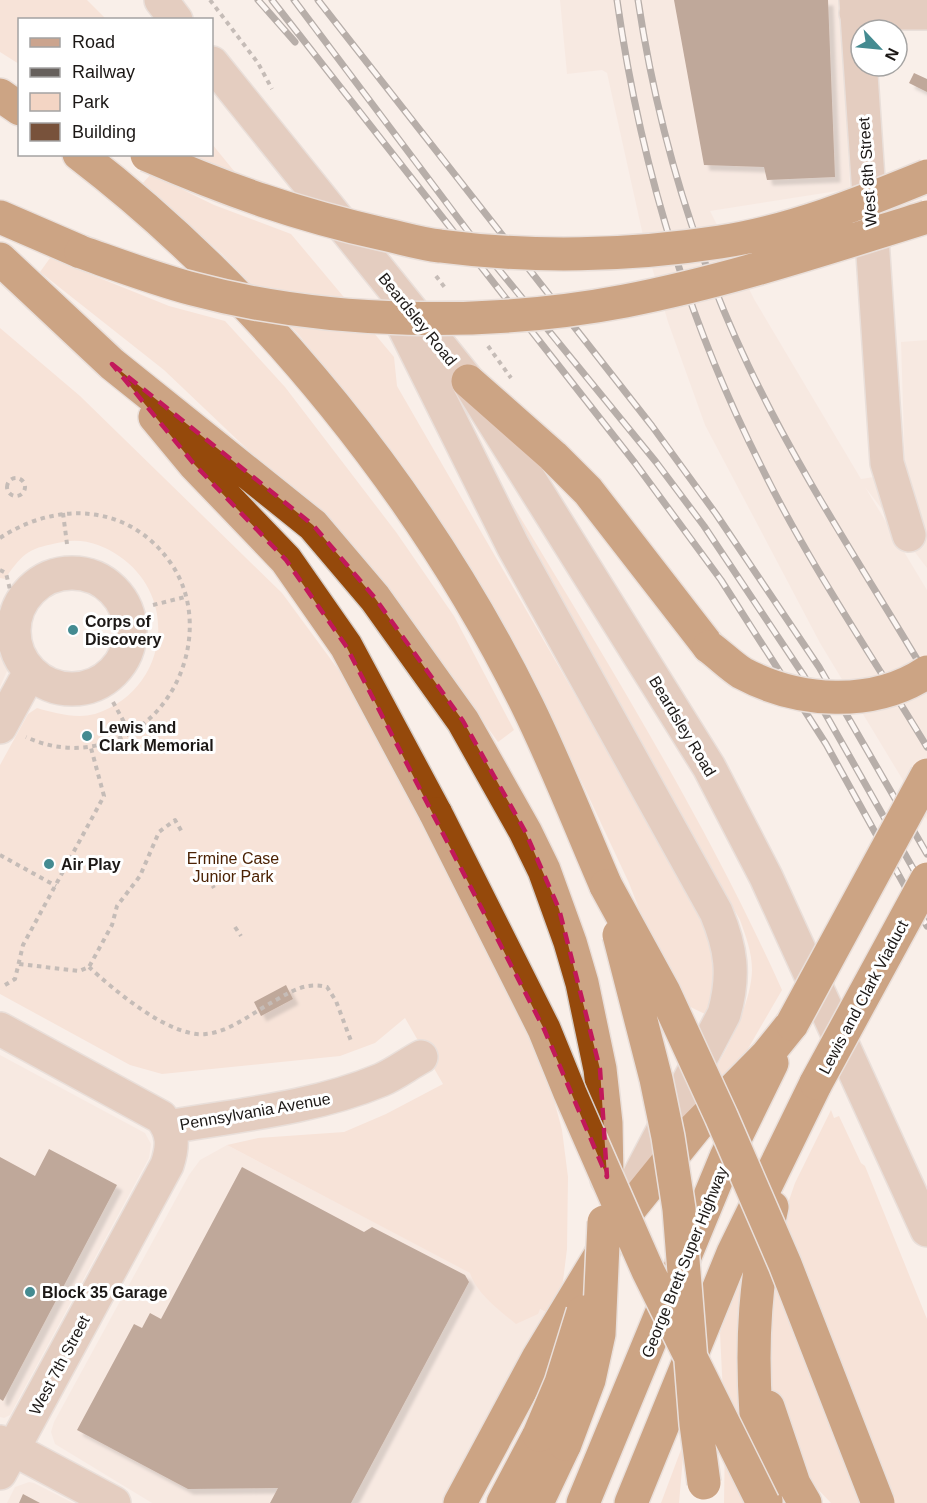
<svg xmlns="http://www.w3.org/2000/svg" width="927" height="1503" font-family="Arial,sans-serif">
	<defs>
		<filter id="shadow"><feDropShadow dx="5.5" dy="5.5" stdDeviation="1.5" flood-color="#0004"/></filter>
	</defs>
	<rect width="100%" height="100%" fill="#f9efe9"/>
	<path fill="#f4e2d8" d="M560 0H841L850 189 710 211 754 299 861 479 905 472 901 342 927 340V568L865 487 927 590V820L820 643 705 425 668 322 644 240 607 73 602 70 567 74Z
		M0 632 11 643 14 655 0 687Z
		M0 1055 145 1133 151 1144 149 1158 10 1415 4 1418 0 1417Z
		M227 1145 551 1315 449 1503H152L55 1444 51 1432 54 1422 189 1175 200 1160Z
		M29 1482 34 1483 73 1503H7L15 1487Z"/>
	<path fill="#f3d5c4" d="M0 0H87L106 19 20 20 19 64 0 52Z
		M212 144 243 182 179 155 212 154Z
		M151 174 214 205 291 234 394 357 397 386 710 929C714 957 723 989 705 1014L682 1003 659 960 629 883 529 669 490 599 418 487 299 335 222 254 142 184Z
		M50 258 169 306 225 321 285 387 396 532 454 616 514 730 498 742 399 604 266 467 164 370 40 272Z
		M0 328 80 396 282 593 457 831 547 1074 562 1130 568 1177 567 1249 563 1281 551 1315 540 1309 538 1314 516 1324C499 1310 477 1294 470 1273L227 1145 258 1138 344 1132 386 1114 443 1084 405 1018 375 1043 340 1056 162 1074 130 1065 0 994V765L28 714 37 708C54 713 76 719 95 714 167 691 181 598 119 556 103 545 83 538 63 542 30 548 24 551 5 579L0 578Z
		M478 447C584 625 697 801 782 990L738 1066 675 1138C700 1093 751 1020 752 970 752 952 746 937 740 920L564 612Z
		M831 1110 834 1118 839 1116 861 1163 865 1166 927 1319V1503H831L810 1481 778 1413 767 1374 776 1238 795 1183Z
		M750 1247 756 1503H724L725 1435 720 1333Z
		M684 1446 679 1503H661L682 1447Z"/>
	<path fill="#78523b" filter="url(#shadow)" d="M674 0H828L835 177 767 180 764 167 704 165Z
		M914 73 927 79V92L909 83Z
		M286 985 293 999 261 1016 254 1002Z
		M49 1149 117 1185 3 1401 0 1399V1157L35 1176Z
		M242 1167 364 1232 372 1227 465 1275 469 1282 351 1503H270L278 1488 188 1489 77 1430 134 1324 142 1328 150 1313 161 1319Z
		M23 1494 40 1503H19Z"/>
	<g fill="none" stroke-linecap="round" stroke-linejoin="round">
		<g stroke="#d6cdc7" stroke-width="36">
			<path id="minor" d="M161 0 176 20
				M856 0 887 463 909 535
				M856 13H927
				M212 63 468 381 709 767 766 877 927 1230
				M400 319 513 546 716 912C731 948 735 975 724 1014L626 1201
				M14 631a58 58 0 1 1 116 0a58 58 0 1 1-116 0Z
				M0 727 30 672
				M0 1029 161 1117C174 1133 173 1147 167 1165L0 1473
				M168 1127C239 1115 314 1108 381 1080 395 1074 408 1064 421 1057
				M0 1442 114 1503"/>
		</g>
		<g stroke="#d6cdc7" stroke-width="36">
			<path id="highway" d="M0 95 20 109
				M79 154C263 295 425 498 527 705 556 764 580 826 606 886
				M0 217 81 252
				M0 259 112 364 313 525 375 598 463 721 525 831 544 870 570 942 582 983 600 1069 606 1123 607 1179
				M468 381 553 456 588 491 709 647
				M155 417 194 464 286 560 346 646 436 814
				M768 1407 794 1484 805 1503
				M766 1501C759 1473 757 1443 756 1414 751 1341 755 1278 772 1207
				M460 1503 538 1358 624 1216 696 1127 767 1055 792 1024
				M503 1503 539 1435
				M537 1503 565 1444
				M583 1503 726 1157 772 1063
				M631 1503 733 1253 816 1083"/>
		</g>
		<path stroke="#867f7b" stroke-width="4" stroke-dasharray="4.5 4.5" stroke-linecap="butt" d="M210 0 258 63 272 89
			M436 276 446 289
			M488 346 511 378
			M7 487a9 9 0 1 1 18 0a9 9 0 1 1-18 0Z
			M63 513 67 544
			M0 538C56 501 128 503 170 562 211 619 185 708 122 737 90 751 59 752 26 737
			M0 570 6 573 16 615
			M153 605 185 597
			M113 702 130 733
			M0 855 56 886
			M208 878 214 888
			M235 927 241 936
			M19 964 79 971 89 967 112 925 117 906 140 876 159 832 175 820 182 832
			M89 967C114 990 170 1038 206 1034 230 1032 255 1011 276 1000 294 990 306 982 327 987L336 1001 351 1041
			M5 985 15 979 23 945 104 796 91 748"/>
		<use href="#minor" stroke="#cba48e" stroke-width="33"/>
		<use href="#highway" stroke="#95490b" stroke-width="33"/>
		<g stroke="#66605c" stroke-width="7">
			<path id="rail" d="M258 0 295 42
				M272 0 635 463 721 580 826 744 927 926
				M294 0 473 238 656 462 704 526 804 676 927 893
				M318 0 652 426 716 514 819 667 927 854
				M617 0C640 163 687 319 761 466 809 564 871 654 927 747
				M638 0C657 126 693 249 748 365 799 473 866 573 927 676"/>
		</g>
		<use href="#rail" stroke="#fff" stroke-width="4.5" stroke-dasharray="14" stroke-linecap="butt"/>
		<g stroke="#d6cdc7" stroke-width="36" stroke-linecap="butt">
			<path id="highway-bridge" d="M147 155C227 190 298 215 383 234 402 238 421 244 440 246 531 258 630 256 720 242 792 231 861 203 927 176
				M81 252C118 265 155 279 193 289 327 325 489 327 625 301 728 281 827 248 927 217
				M709 647C720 655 731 666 742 673 798 703 873 708 927 672
				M436 814 544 1029 570 1093 648 1271 763 1503
				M606 886 664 992 721 1116 785 1264 878 1503
				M619 935 656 1079 668 1137 679 1209 696 1424 704 1483
				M792 1024 927 775
				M816 1083 927 879
				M539 1435 561 1383 583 1312
				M565 1444 589 1380 599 1334 604 1222"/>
		</g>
		<use href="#highway-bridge" stroke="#95490b" stroke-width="33"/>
	</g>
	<path d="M0 0H927V1503H0ZM112 364 313 525 375 598 463 721 525 831 559 909 600 1069 607 1177 544 1029 346 646 286 560 194 464Z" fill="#f9efe9" fill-opacity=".55" fill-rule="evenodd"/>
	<path fill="none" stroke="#c2185b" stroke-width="4.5" stroke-dasharray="12 8" stroke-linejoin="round" d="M112 364 313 525 375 598 463 721 525 831 559 909 600 1069 607 1177 544 1029 346 646 286 560 194 464Z"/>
	<g fill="#448b91" stroke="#fff" stroke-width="2">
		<circle cx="73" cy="630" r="6"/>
		<circle cx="87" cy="736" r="6"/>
		<circle cx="49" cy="864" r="6"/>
		<circle cx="30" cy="1292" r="6"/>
	</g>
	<g text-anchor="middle" stroke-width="6" stroke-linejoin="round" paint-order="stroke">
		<g font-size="16" fill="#1c1816" stroke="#fff">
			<text transform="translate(867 172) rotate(-94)" y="6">West 8th Street</text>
			<text transform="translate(418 319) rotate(51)" y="6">Beardsley Road</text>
			<text transform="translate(683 726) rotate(59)" y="6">Beardsley Road</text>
			<text transform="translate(863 997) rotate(-62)" y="6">Lewis and Clark Viaduct</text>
			<text transform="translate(255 1111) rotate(-10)" y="6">Pennsylvania Avenue</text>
			<text transform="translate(684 1262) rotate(-68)" y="6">George Brett Super Highway</text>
			<text transform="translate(59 1365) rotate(-62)" y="6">West 7th Street</text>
		</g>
		<g font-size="16" font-weight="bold" fill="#1c1816" stroke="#fff" text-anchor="start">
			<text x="85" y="627">Corps of<tspan x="85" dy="18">Discovery</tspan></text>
			<text x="99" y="733">Lewis and<tspan x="99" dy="18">Clark Memorial</tspan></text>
			<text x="61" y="870">Air Play</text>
			<text x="42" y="1298">Block 35 Garage</text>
		</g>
		<g font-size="16" fill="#4b2204" stroke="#fff">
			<text x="233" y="864">Ermine Case<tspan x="233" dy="18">Junior Park</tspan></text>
		</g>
	</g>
	<rect x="18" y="18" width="195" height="138" fill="#ffffff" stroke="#a4a3a2" stroke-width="1.5"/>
	<rect x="30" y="38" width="30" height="9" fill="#cba48e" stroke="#a4a3a2" stroke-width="1.5"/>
	<text x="72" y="48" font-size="18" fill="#1c1816">Road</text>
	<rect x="30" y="68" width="30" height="9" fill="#66605c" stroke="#a4a3a2" stroke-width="1.5"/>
	<text x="72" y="78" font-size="18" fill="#1c1816">Railway</text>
	<rect x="30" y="93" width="30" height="18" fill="#f3d5c4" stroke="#a4a3a2" stroke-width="1.5"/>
	<text x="72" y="108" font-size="18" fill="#1c1816">Park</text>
	<rect x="30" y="123" width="30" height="18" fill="#78523b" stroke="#a4a3a2" stroke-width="1.5"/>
	<text x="72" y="138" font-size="18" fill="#1c1816">Building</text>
	<g transform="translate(879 48) rotate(116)"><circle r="28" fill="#ffffff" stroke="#a4a3a2" stroke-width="1.5"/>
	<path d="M0-4.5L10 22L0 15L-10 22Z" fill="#448b91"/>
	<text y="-9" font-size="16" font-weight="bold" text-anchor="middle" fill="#1c1816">N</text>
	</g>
</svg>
